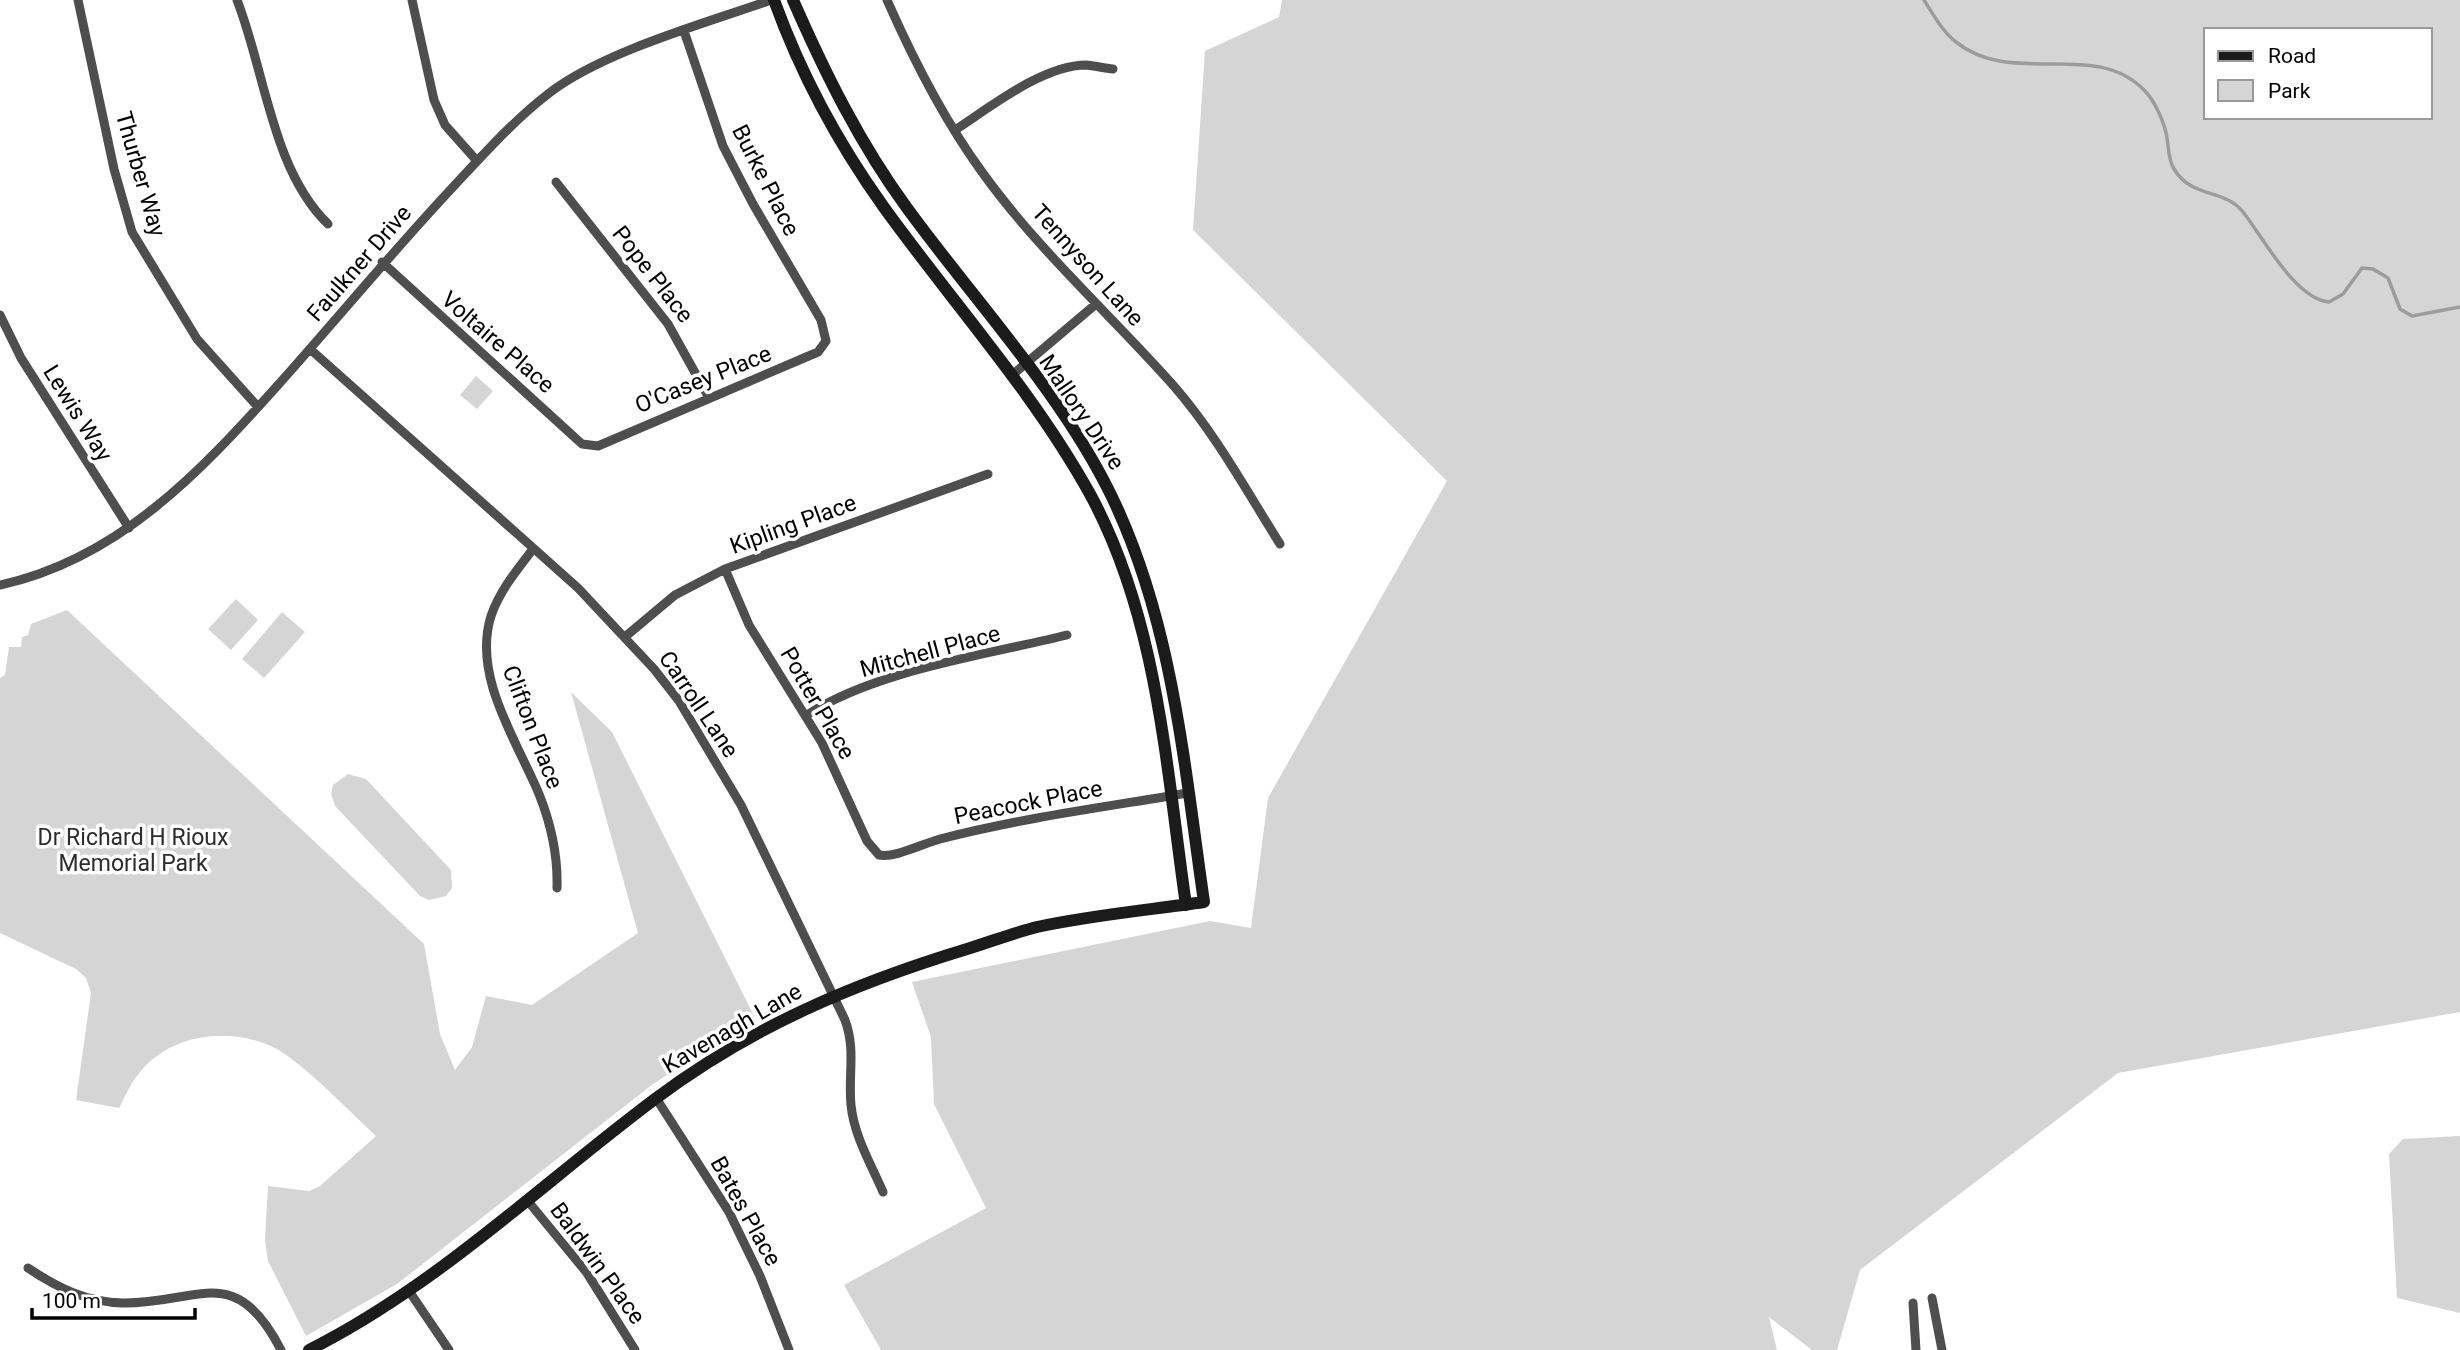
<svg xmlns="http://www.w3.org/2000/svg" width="2460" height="1350" font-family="Roboto,sans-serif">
	<rect width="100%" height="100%" fill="#fff"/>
	<path fill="#d5d5d5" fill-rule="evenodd" d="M1282 0H2460V1012L2118 1073 1860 1270 1837 1350H1812L1769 1317 1777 1350H881L844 1285 986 1208 934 1104 931 1037 912 982 1210 921 1251 928 1268 798 1447 481 1193 230 1205 51 1279 17ZM2206 30H2430V117H2206Z
		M476 376 493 391 477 409 460 395Z
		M236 599 258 620 231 650 208 629Z
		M67 610 424 944 440 1034 455 1070 472 1047 486 996 532 1005 638 933 571 692 612 732 755 1018 653 1084 397 1284 306 1336 268 1261 265 1240 268 1186 309 1191 320 1186 376 1136C348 1110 320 1080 289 1057 245 1024 171 1029 137 1076 129 1086 125 1097 119 1108L76 1100 91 993 86 978 76 969 0 933V678L5 675 9 647H21L22 637 28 635 31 624Z
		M282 612 305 632 264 678 242 659Z
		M348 774 366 779 451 870 452 888 446 896 429 900 420 896 335 806 331 794 333 785Z
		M2460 1136V1313L2397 1298 2389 1154 2403 1139Z"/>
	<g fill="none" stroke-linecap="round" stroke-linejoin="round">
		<path stroke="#9c9c9c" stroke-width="3.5" d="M1924 0C1933 14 1942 31 1956 42 2013 88 2095 38 2145 91 2155 101 2165 124 2167 138 2169 149 2168 159 2174 169 2192 199 2224 188 2243 212 2263 237 2295 299 2329 302L2343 294 2362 268 2373 269 2388 278 2400 309 2412 316 2460 307"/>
		<path stroke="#4e4e4e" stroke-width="9" d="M78 0 114 169 132 232 197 339 258 407
			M237 0C265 71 272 170 328 224
			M412 0 434 100 445 125 477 161
			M887 0C913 59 944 120 982 172 1038 250 1110 314 1173 385 1215 433 1246 490 1280 544
			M955 130C989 108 1043 65 1086 65 1095 66 1104 68 1113 69
			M556 182 668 324 708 396
			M382 262 582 444 598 446 818 352 826 341 821 320 753 204 723 146 684 31
			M0 315 21 358 129 528
			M310 349 578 588 654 669 679 701 741 805 845 1020C856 1050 848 1075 851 1105 854 1136 871 1164 883 1192
			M1011 376 1096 304
			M533 549C517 570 500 590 491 616 472 676 517 741 539 794 551 824 558 855 557 888
			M725 569 749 625 822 743 867 841 879 855C895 858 922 844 940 839 1021 818 1105 807 1188 793
			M0 585C119 559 200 472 278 385 337 319 393 251 453 187 483 155 513 121 548 94 601 52 706 23 771 0
			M626 636 675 595 725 569 988 474
			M807 715C876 670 987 655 1067 635
			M656 1098 729 1212 760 1276 789 1350
			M527 1200 587 1273 635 1350
			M28 1268C58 1288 86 1302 123 1303 198 1304 235 1260 281 1350
			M409 1291 449 1350
			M1932 1298 1942 1350
			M1913 1303 1916 1350"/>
		<path stroke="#1b1b1b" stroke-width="12" d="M774 0C800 72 838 143 883 206 952 302 1033 391 1090 494 1158 619 1166 767 1186 905
			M309 1350C438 1285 540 1185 655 1099 751 1027 852 984 967 949 990 942 1013 933 1037 927 1092 915 1149 910 1204 902 1184 764 1173 624 1112 497 1063 395 974 300 907 208 860 144 825 73 793 0"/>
	</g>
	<g text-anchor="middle" stroke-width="7" stroke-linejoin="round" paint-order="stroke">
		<g font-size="23" fill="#000" stroke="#fff">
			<text transform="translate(141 174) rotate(74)" y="8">Thurber Way</text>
			<text transform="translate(766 180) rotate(63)" y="8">Burke Place</text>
			<text transform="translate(359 263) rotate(-49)" y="8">Faulkner Drive</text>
			<text transform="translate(1088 265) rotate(48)" y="8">Tennyson Lane</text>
			<text transform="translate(653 274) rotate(52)" y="8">Pope Place</text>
			<text transform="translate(498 342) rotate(41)" y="8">Voltaire Place</text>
			<text transform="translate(703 379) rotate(-22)" y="8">O'Casey Place</text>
			<text transform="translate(1082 412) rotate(56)" y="8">Mallory Drive</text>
			<text transform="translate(78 413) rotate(58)" y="8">Lewis Way</text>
			<text transform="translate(793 524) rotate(-20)" y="8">Kipling Place</text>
			<text transform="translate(930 651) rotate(-15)" y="8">Mitchell Place</text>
			<text transform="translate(818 703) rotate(60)" y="8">Potter Place</text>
			<text transform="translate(699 704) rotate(56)" y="8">Carroll Lane</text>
			<text transform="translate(533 727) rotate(69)" y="8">Clifton Place</text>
			<text transform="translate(1028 802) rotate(-11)" y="8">Peacock Place</text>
			<text transform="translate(732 1028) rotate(-30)" y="8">Kavenagh Lane</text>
			<text transform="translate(746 1211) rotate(61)" y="8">Bates Place</text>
			<text transform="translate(598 1263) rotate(54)" y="8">Baldwin Place</text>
		</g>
		<g font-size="23" fill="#2c2c2c" stroke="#fff">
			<text x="133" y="845">Dr Richard H Rioux<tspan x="133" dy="26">Memorial Park</tspan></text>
		</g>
	</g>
	<rect x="2204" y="28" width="228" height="91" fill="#ffffff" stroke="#999999" stroke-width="2"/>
	<rect x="2218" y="51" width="35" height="10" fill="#1b1b1b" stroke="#999999" stroke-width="2"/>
	<text x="2268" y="63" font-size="21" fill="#000000">Road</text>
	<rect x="2218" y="80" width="35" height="21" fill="#d5d5d5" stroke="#999999" stroke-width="2"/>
	<text x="2268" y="98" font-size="21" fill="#000000">Park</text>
	<path d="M32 1308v10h163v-10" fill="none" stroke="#000000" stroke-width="3.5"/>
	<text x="42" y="1308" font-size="21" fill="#000000" stroke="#ffffff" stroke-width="5" paint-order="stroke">100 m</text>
</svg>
